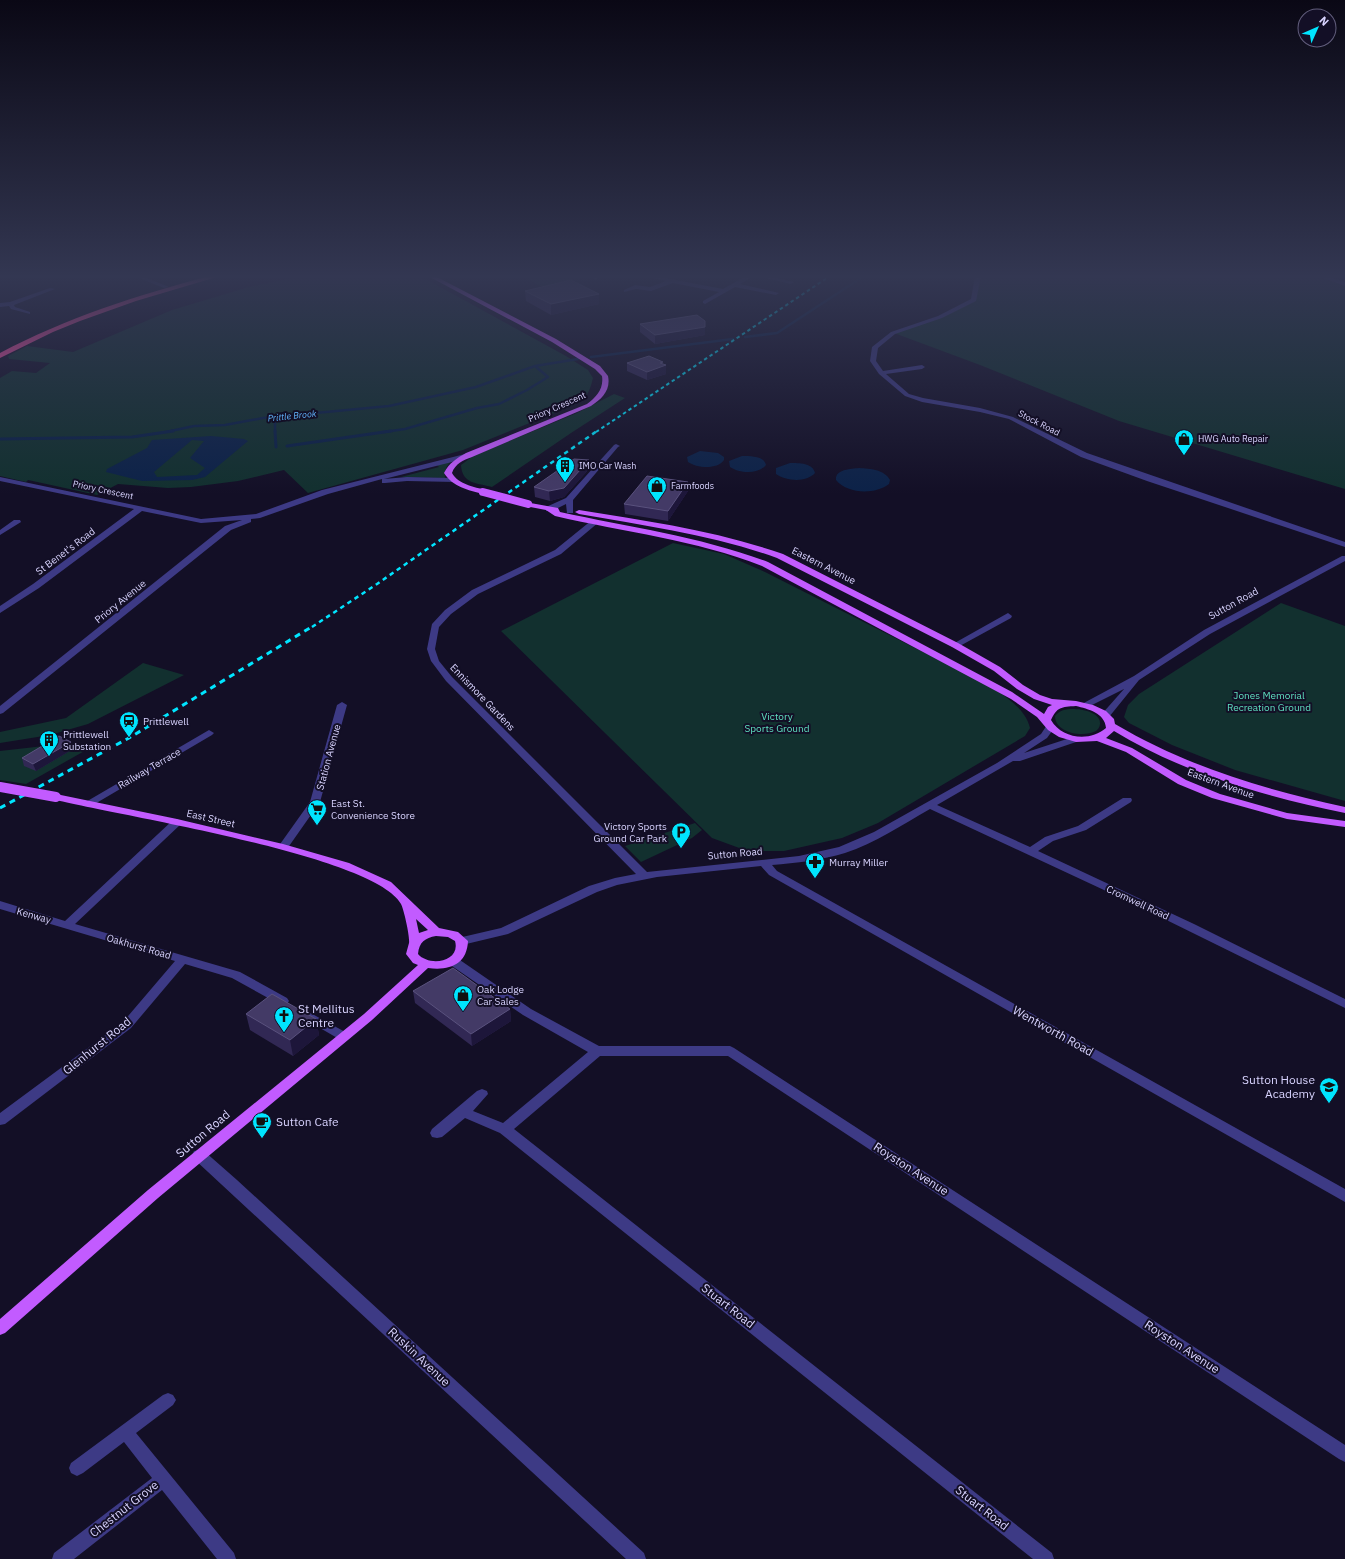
<svg xmlns="http://www.w3.org/2000/svg" width="1345" height="1559" font-family="'IBM Plex Sans',sans-serif">
	<rect width="100%" height="100%" fill="#130f26"/>
	<path fill="#12302f" d="M301 276H420L566 356 588 370 593 378C589 394 587 397 574 405L463 450 308 493 284 470 238 481 191 487 168 488 118 484 97 495 28 480 26 482 0 476V378L12 371 36 373 50 363 9 359 8 356 27 346 73 352 172 310 249 287Z
		M522 276H589L542 287Z
		M978 276H1321L1345 284V489L1119 421 980 365 894 333 940 317 974 300Z
		M614 394 625 398 571 433 492 487C477 483 462 484 461 465L473 456 577 413Z
		M454 459C447 465 444 469 445 478L401 477 439 467 436 464Z
		M673 543 724 554 765 572 996 689C1009 700 1026 710 1030 728L1025 736 878 823 842 838 784 851H757L742 849 712 838 501 631Z
		M1281 603 1345 626V801L1235 770 1172 745 1129 723 1124 717 1128 705 1139 694Z
		M143 663 184 675 88 724 50 735 0 743V732L66 718Z
		M1073 709C1081 709 1101 712 1100 724 1100 727 1098 729 1096 731 1083 738 1055 733 1055 716 1060 710 1065 709 1073 709Z
		M78 744 88 749 26 784 0 780V751L53 745Z
		M695 823 702 830 692 838 641 862 625 846Z"/>
	<path fill="#0c2248" fill-rule="evenodd" d="M211 436 244 439 248 441 205 477 192 480 142 481 106 472 107 469 147 448 152 440ZM192 440 204 441 190 458 205 468 197 475 157 477 154 472Z
		M700 451 718 453 724 457V460C717 470 697 468 688 462L687 457Z
		M742 456C751 456 764 456 766 465 758 475 739 473 730 467L729 461Z
		M790 463C799 463 813 463 815 473 806 483 786 481 776 474V468Z
		M859 468C870 469 884 469 890 480L889 484C875 495 847 494 836 480 835 469 851 469 859 468Z"/>
	<g fill="none" stroke-linecap="round" stroke-linejoin="round">
		<path stroke="#0c2248" stroke-width="2.5" d="M745 337 777 333 864 276
			M591 357 733 339
			M275 417V432
			M166 432 194 426 225 425 263 418 389 406 476 387 535 366 578 359
			M384 432 405 429 477 408 499 404 527 390 548 377 535 366"/>
		<path stroke="#0c2248" stroke-width="3" d="M275 431 276 447
			M0 439 132 437 173 431
			M287 446 391 431"/>
		<path fill="#3d3a85" fill-rule="evenodd" d="M134 276H142L169 287 164 288Z
			M595 276H602L595 280 592 278Z
			M644 276H655L723 289 746 276H753L740 284 779 293 776 295 735 287 705 304 703 303V301L719 292 673 283 651 291 636 289 624 292V290L635 285 650 287 666 281Z
			M756 276H768L794 282 791 284Z
			M975 276H981L976 301 942 318 895 334 878 348 876 361 883 371 922 365 925 367 922 369 886 374 909 394 923 398 980 408 1013 417 1087 453 1345 542V547L1147 481 1081 457 1009 419 980 412 922 402 905 396 879 374 870 361 872 347 891 332 938 316 971 299Z
			M1318 276H1326L1345 282V286Z
			M50 288 55 289 14 305 15 307 30 312V314L11 309 9 306 0 307V303L10 302Z
			M616 444 620 446 618 447 573 500V513H567L566 504 552 511H546V507L566 498 614 445Z
			M469 453H472V457L384 479 407 477 453 478 457 480 456 482 407 481 385 483H382V479L328 494 260 518 251 519V522L231 530 3 713 0 714V706L225 526 242 520 201 523 142 511 39 588 0 613V606L33 584 134 509 0 481V477L201 519 256 514 322 490Z
			M14 520H20L21 522 0 535V530Z
			M592 520H598L599 522 561 554 478 594 451 614 439 627 435 649 439 661 452 677 647 872 799 856 839 847 874 832 997 763 1041 734 1047 725 1050 724 1055 727 1047 738 1024 753 1073 737H1079L1081 739 1079 741 1020 761H1013L937 805 1030 847 1045 837 1078 826 1123 798H1131L1132 800 1131 802 1086 830 1053 841 1038 851 1194 924 1345 999V1008L1134 904 930 809C902 825 875 843 845 853 822 860 796 863 772 865L777 871 1345 1189V1202L769 875 761 866 657 877 617 885 597 892 508 934 462 945 458 944 456 941 458 938 501 928 589 886 615 878 636 874 446 681 431 661 427 649 432 624 445 610 472 590 555 550Z
			M1342 556H1345V561L1210 634 1139 680 1109 717H1103L1101 715 1124 689 1088 707 1085 708 1080 705 1134 676 1204 630Z
			M1008 613 1012 616 1011 618 958 647H952L951 645Z
			M342 702 347 705 320 802 287 849H279L278 847 310 802 337 705Z
			M209 730 214 733 212 735 93 805H85L84 803Z
			M177 819 182 822 181 824 75 924 240 972 287 998 289 1001 287 1004 283 1005 279 1004 232 978 185 964 131 1028 5 1124 0 1125V1113L123 1022 175 961 0 909V901L65 921 173 820Z
			M453 957 457 958 531 1009 599 1046H730L734 1048 1345 1445V1462L1339 1459 728 1056H600L514 1129 1052 1553 1054 1559H1033L500 1133 465 1118 442 1137 437 1138 432 1137 430 1133 432 1129 477 1091 482 1089 487 1091 488 1094 473 1111 503 1123 588 1052 523 1015 449 964 447 961 449 958Z
			M305 1010 347 1033 349 1036 347 1039 343 1040 339 1039 301 1017 299 1014 301 1011Z
			M199 1150 204 1151 237 1180 644 1553 646 1559H626L194 1159 192 1155 194 1151Z
			M168 1393 173 1395 176 1400 173 1405 136 1433 234 1553 236 1559H217L162 1490 74 1559H52L54 1553 152 1478 124 1442 83 1473 77 1476 71 1473 69 1468 71 1463 163 1395Z"/>
		<path fill="#c25bff" fill-rule="evenodd" d="M428 276H435L556 339 600 366 608 376C611 390 602 399 591 406L472 457C463 460 455 464 452 473 458 484 474 487 486 490V494H483C468 490 453 487 444 473 449 463 457 458 466 453L587 404C596 397 604 389 602 376L595 369 552 342Z
			M525 502 558 508 560 512C629 527 702 537 768 562L1012 692 1044 714 1048 707 1052 705 1034 699 1017 689 994 671 952 647 777 558C713 535 646 526 579 514L575 512 579 510C648 521 717 531 783 554L958 643 1000 667 1023 685 1040 695 1052 699 1076 701 1093 705 1106 711 1114 719 1115 724C1188 767 1263 789 1345 807V813C1264 796 1185 774 1114 731L1106 738 1132 748 1186 780 1220 794 1287 813 1345 821V827L1287 819 1212 798 1178 784 1126 752 1097 741 1076 742 1059 737 1048 730 1037 717 1011 699 762 566C696 540 624 532 555 516L546 510 525 506ZM1076 706C1088 709 1105 713 1106 728 1090 742 1062 739 1051 720 1057 707 1061 707 1076 706Z
			M56 794 177 819 283 844 349 863 391 882 439 928 458 932 468 941C467 964 450 971 428 968L372 1020 158 1198 5 1333 0 1335V1319L148 1190 364 1014 418 965 413 963 406 954C407 950 408 947 409 943 410 937 404 910 401 904 374 855 114 815 52 799L51 797ZM416 919 428 930 419 933ZM436 936 448 937 455 941C461 962 429 967 418 954 419 942 425 938 436 936Z"/>
		<path fill="#ff4fa3" fill-rule="evenodd" d="M210 276H220L136 301 80 321 53 332 0 358V353C66 318 137 295 210 276Z"/>
		<path stroke="#00e5ff" stroke-width="2" stroke-dasharray="3.5 3" stroke-linecap="butt" d="M596 432 830 276"/>
		<path stroke="#00e5ff" stroke-width="2.5" stroke-dasharray="4.5 4" stroke-linecap="butt" d="M312 627 377 584 597 431"/>
		<path stroke="#00e5ff" stroke-width="3" stroke-dasharray="6 5" stroke-linecap="butt" d="M0 808 129 738 313 626"/>
		<path stroke="#c25bff" stroke-width="8" d="M483 492 528 504"/>
		<path stroke="#c25bff" stroke-width="10" d="M0 787 56 797"/>
	</g>
	<path fill="#312854" d="M525 291 599 294V304L551 315 526 301Z
		M640 324 705 335 655 344 640 332Z
		M663 362V364L666 365V374L647 380 627 371V363Z
		M589 469 564 497 550 501 535 497 534 487Z
		M688 482V491L668 521 625 514 624 504Z
		M73 749 36 771 24 766 22 758Z
		M413 991 510 1009 511 1021 472 1046 415 1003Z
		M246 1014 316 1019 319 1035 293 1056 250 1030Z"/>
	<path fill="#1d163a" d="M599 294V304L551 315V304Z
		M705 327V335L655 344V335Z
		M663 362V366L666 365V374L647 380V372L660 363Z
		M589 460V469L564 497 550 501 549 491Z
		M688 482V491L668 521V511Z
		M71 742 73 749 36 771 33 764Z
		M510 1009 511 1021 472 1046 471 1034Z
		M316 1019 319 1035 293 1056 290 1040Z"/>
	<path fill="#433a66" stroke="#5a527e" d="M571 280 599 294 551 304 525 291Z
		M697 315 705 321V327L655 335 640 324Z
		M649 356 663 362 660 363 666 365 647 372 627 363Z
		M574 459 589 460 564 488 549 491 534 487Z
		M647 476 688 482 668 511 624 504Z
		M59 736 71 742 33 764 22 758Z
		M453 968 510 1009 471 1034 413 991Z
		M272 994 316 1019 290 1040 246 1014Z"/>
	<linearGradient id="sky" x2="0" y2="1"><stop stop-color="#0a0815"/><stop offset="0.56" stop-color="#333752"/><stop offset="1" stop-color="#333752" stop-opacity="0"/></linearGradient>
	<rect width="1345" height="494" fill="url(#sky)"/>
	<defs>
		<g id="shop-pin" transform="scale(1)"><path d="M0 17L-7.5 6A9.5 9.5 0 1 1 7.5 6Z" fill="#00e5ff" stroke="#130f26"/><path d="M-5-2.5h2.3a2.7 3.5 0 0 1 5.4 0H5L5.5 6h-11ZM-1.5-2.5h3a1.5 2.3 0 0 0-3 0Z" fill="#111"/></g>
		<g id="building-pin" transform="scale(1)"><path d="M0 17L-7.5 6A9.5 9.5 0 1 1 7.5 6Z" fill="#00e5ff" stroke="#130f26"/><path d="M-4-6H4V6H1V3H-1V6H-4ZM-2.5-4.3h1.7v1.8h-1.7ZM.8-4.3h1.7v1.8H.8ZM-2.5-1h1.7V.8h-1.7ZM.8-1h1.7V.8H.8Z" fill="#111"/></g>
		<g id="station-pin" transform="scale(1)"><path d="M0 17L-7.5 6A9.5 9.5 0 1 1 7.5 6Z" fill="#00e5ff" stroke="#130f26"/><path d="M-3-6H3Q5-6 5-4V2Q5 4 3 4L4.5 6H3L1.5 4h-3L-3 6H-4.5L-3 4Q-5 4-5 2V-4Q-5-6-3-6ZM-3.5-4v3h7v-3ZM-3.5 1v1.5H-2V1ZM2 1v1.5H3.5V1Z" fill="#111"/></g>
		<g id="supermarket-pin" transform="scale(1)"><path d="M0 17L-7.5 6A9.5 9.5 0 1 1 7.5 6Z" fill="#00e5ff" stroke="#130f26"/><path d="M-6-5.5h2.5l.6 2H6L4.5 2H-2.5L-4.4-4H-6ZM-1.5 3.2a1.3 1.3 0 1 0 .1 0ZM3 3.2a1.3 1.3 0 1 0 .1 0Z" fill="#111"/></g>
		<g id="parking-pin" transform="scale(1)"><path d="M0 17L-7.5 6A9.5 9.5 0 1 1 7.5 6Z" fill="#00e5ff" stroke="#130f26"/><path d="M-3.5-5.5H1a3.5 3.5 0 0 1 0 7H-1V5.5H-3.5ZM-1-3.4V-.6H.8a1.4 1.4 0 0 0 0-2.8Z" fill="#111"/></g>
		<g id="pharmacy-pin" transform="scale(1)"><path d="M0 17L-7.5 6A9.5 9.5 0 1 1 7.5 6Z" fill="#00e5ff" stroke="#130f26"/><path d="M-2-6h4v4h4v4h-4v4h-4v-4h-4v-4h4Z" fill="#111"/></g>
		<g id="church-pin" transform="scale(1)"><path d="M0 17L-7.5 6A9.5 9.5 0 1 1 7.5 6Z" fill="#00e5ff" stroke="#130f26"/><path d="M-1.2-6h2.4v3.5h3.3v2.4h-3.3V6h-2.4V-.1h-3.3v-2.4h3.3Z" fill="#111"/></g>
		<g id="school-pin" transform="scale(1)"><path d="M0 17L-7.5 6A9.5 9.5 0 1 1 7.5 6Z" fill="#00e5ff" stroke="#130f26"/><path d="M0-5L7-2L0 1L-7-2ZM-4 1L0 2.5L4 1V4Q0 6-4 4Z" fill="#111"/></g>
		<g id="cafe-pin" transform="scale(1)"><path d="M0 17L-7.5 6A9.5 9.5 0 1 1 7.5 6Z" fill="#00e5ff" stroke="#130f26"/><path d="M-5.5-4.5H6V0H3Q3 3.5 0 3.5H-2.5Q-5.5 3.5-5.5 0ZM3-3.2v2h1.7v-2ZM-6 4.5H4V6H-6Z" fill="#111"/></g>
	</defs>
	<g fill-rule="evenodd">
		<use href="#shop-pin" x="1184" y="439"/>
		<use href="#building-pin" x="565" y="466"/>
		<use href="#shop-pin" x="657" y="486"/>
		<use href="#station-pin" x="129" y="721"/>
		<use href="#building-pin" x="49" y="740"/>
		<use href="#supermarket-pin" x="317" y="809"/>
		<use href="#parking-pin" x="681" y="832"/>
		<use href="#pharmacy-pin" x="815" y="862"/>
		<use href="#shop-pin" x="463" y="995"/>
		<use href="#church-pin" x="284" y="1016"/>
		<use href="#school-pin" x="1329" y="1087"/>
		<use href="#cafe-pin" x="262" y="1122"/>
	</g>
	<g text-anchor="middle" stroke-width="4" stroke-linejoin="round" paint-order="stroke">
		<g font-size="9" fill="#d9d4ff" stroke="#130f26">
			<text transform="translate(557 407) rotate(-24)" y="3">Priory Crescent</text>
			<text transform="translate(1039 423) rotate(27)" y="3">Stock Road</text>
			<text transform="translate(103 490) rotate(12)" y="3">Priory Crescent</text>
		</g>
		<g font-size="9" font-style="italic" fill="#62b6ff" stroke="#130f26">
			<text transform="translate(292 416) rotate(-6)" y="3">Prittle Brook</text>
		</g>
		<g font-size="9" fill="#d9d4ff" stroke="#130f26" text-anchor="start">
			<text x="1198" y="442">HWG Auto Repair</text>
			<text x="579" y="469">IMO Car Wash</text>
			<text x="671" y="489">Farmfoods</text>
		</g>
		<g font-size="10" fill="#d9d4ff" stroke="#130f26">
			<text transform="translate(65 551) rotate(-37)" y="4">St Benet's Road</text>
			<text transform="translate(824 565) rotate(27)" y="4">Eastern Avenue</text>
			<text transform="translate(120 601) rotate(-39)" y="4">Priory Avenue</text>
			<text transform="translate(1233 603) rotate(-29)" y="4">Sutton Road</text>
			<text transform="translate(483 697) rotate(46)" y="4">Ennismore Gardens</text>
			<text transform="translate(328 757) rotate(-75)" y="4">Station Avenue</text>
			<text transform="translate(149 768) rotate(-30)" y="4">Railway Terrace</text>
			<text transform="translate(1221 783) rotate(20)" y="4">Eastern Avenue</text>
			<text transform="translate(211 818) rotate(13)" y="4">East Street</text>
			<text transform="translate(735 853) rotate(-5)" y="4">Sutton Road</text>
			<text transform="translate(1138 902) rotate(25)" y="4">Cromwell Road</text>
			<text transform="translate(34 915) rotate(16)" y="4">Kenway</text>
			<text transform="translate(139 946) rotate(16)" y="4">Oakhurst Road</text>
		</g>
		<g font-size="10" fill="#5fe0c0" stroke="#130f26">
			<text x="1269" y="699">Jones Memorial<tspan x="1269" dy="12">Recreation Ground</tspan></text>
			<text x="777" y="720">Victory<tspan x="777" dy="12">Sports Ground</tspan></text>
		</g>
		<g font-size="10" fill="#d9d4ff" stroke="#130f26" text-anchor="start">
			<text x="143" y="725">Prittlewell</text>
			<text x="63" y="738">Prittlewell<tspan x="63" dy="12">Substation</tspan></text>
			<text x="331" y="807">East St.<tspan x="331" dy="12">Convenience Store</tspan></text>
			<text x="667" y="830" text-anchor="end">Victory Sports<tspan x="667" dy="12">Ground Car Park</tspan></text>
			<text x="829" y="866">Murray Miller</text>
			<text x="477" y="993">Oak Lodge<tspan x="477" dy="12">Car Sales</tspan></text>
		</g>
		<g font-size="12" fill="#d9d4ff" stroke="#130f26" text-anchor="start">
			<text x="298" y="1013">St Mellitus<tspan x="298" dy="14">Centre</tspan></text>
			<text x="1315" y="1084" text-anchor="end">Sutton House<tspan x="1315" dy="14">Academy</tspan></text>
			<text x="276" y="1126">Sutton Cafe</text>
		</g>
		<g font-size="12" fill="#d9d4ff" stroke="#130f26">
			<text transform="translate(1053 1031) rotate(29)" y="4">Wentworth Road</text>
			<text transform="translate(97 1046) rotate(-39)" y="4">Glenhurst Road</text>
			<text transform="translate(203 1134) rotate(-40)" y="4">Sutton Road</text>
			<text transform="translate(911 1169) rotate(33)" y="4">Royston Avenue</text>
			<text transform="translate(728 1306) rotate(38)" y="4">Stuart Road</text>
			<text transform="translate(1182 1347) rotate(33)" y="4">Royston Avenue</text>
			<text transform="translate(419 1357) rotate(43)" y="4">Ruskin Avenue</text>
			<text transform="translate(982 1508) rotate(38)" y="4">Stuart Road</text>
			<text transform="translate(124 1509) rotate(-38)" y="4">Chestnut Grove</text>
		</g>
	</g>
	<g transform="translate(1317 28) rotate(45)"><circle r="19" fill="#130f26" stroke="#625e7d"/>
	<path d="M0-3L7 15L0 10L-7 15Z" fill="#00e5ff"/>
	<text y="-6" font-size="11" font-weight="bold" text-anchor="middle" fill="#d9d4ff">N</text>
	</g>
</svg>
